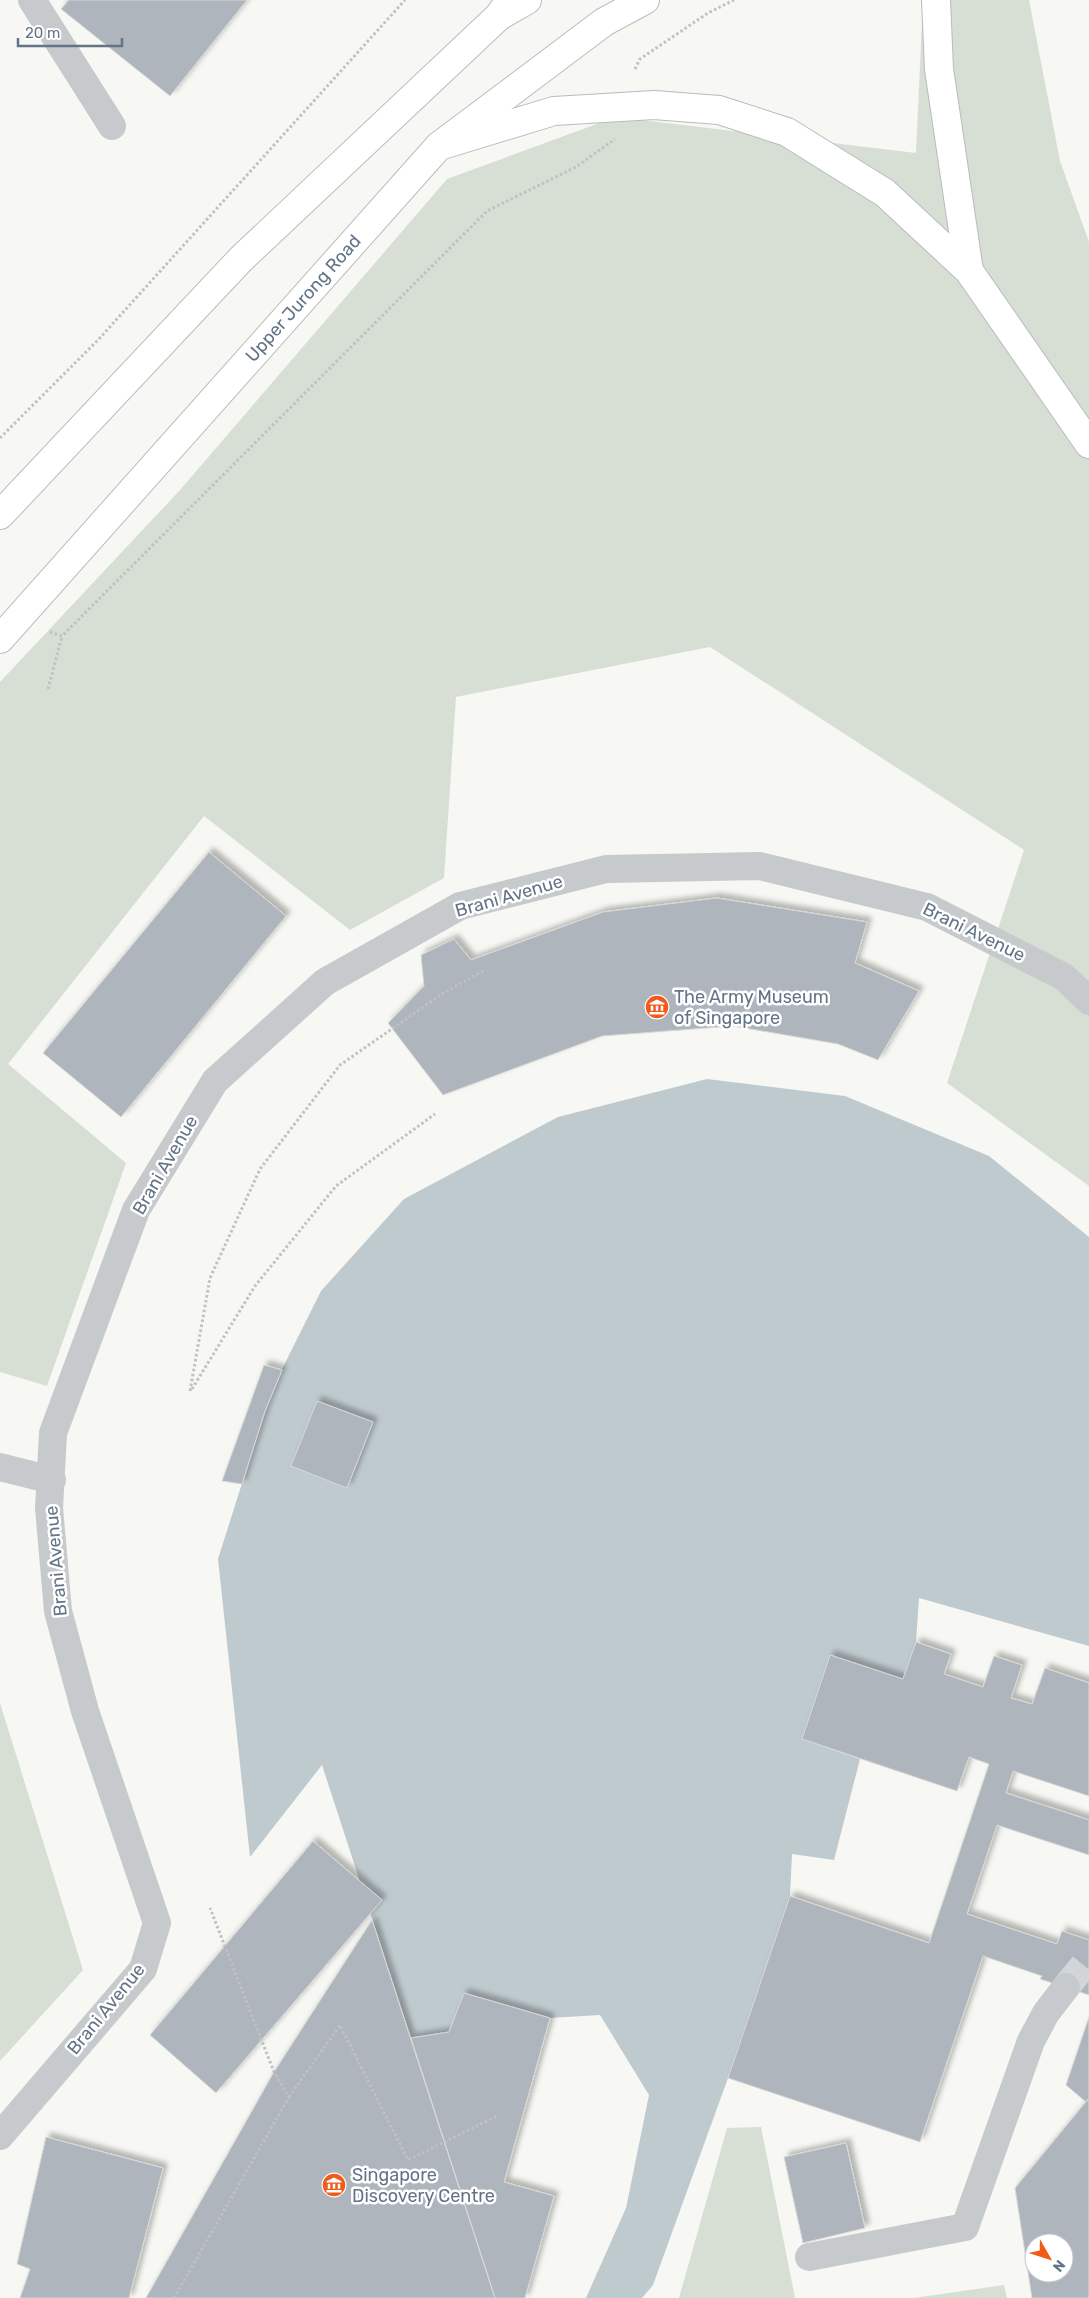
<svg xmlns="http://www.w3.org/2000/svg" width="1089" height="2298" font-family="Rubik,sans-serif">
	<defs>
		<filter id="shadow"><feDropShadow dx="4.5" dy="-4.5" stdDeviation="2.5" flood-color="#0004"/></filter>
	</defs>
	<rect width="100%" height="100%" fill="#f7f7f3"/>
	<path fill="#d7dfd4" d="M923 0H1029L1060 161 1089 242V1186L947 1083 1024 850 710 647 456 697 444 878 350 930 204 816 8 1064 126 1163 47 1386 0 1372V682L180 490 447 179 616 117 916 153Z
		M0 1703 83 1970 0 2061Z
		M761 2127 795 2298H679L727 2128Z
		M1004 2285 1007 2298H914Z"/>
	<path fill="#bfcacf" d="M707 1079 845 1096 989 1156 1089 1237V1646L919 1598 916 1642 903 1679 830 1655 802 1739 860 1759 834 1860 792 1854 790 1896 728 2078 653 2285 642 2298H586L626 2208 649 2095 600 2015 550 2018 464 1993 449 2032 411 2038 322 1765 250 1857 218 1559 265 1411 277 1379 321 1291 404 1199 558 1117Z"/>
	<path fill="#aeb5bc" stroke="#d8d8d6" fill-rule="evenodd" filter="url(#shadow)" d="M69 0H247L170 96 61 9Z
		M209 852 286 916 121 1117 43 1053Z
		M717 898 867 922 855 963 919 991 878 1060 838 1044 733 1026 602 1036 443 1095 388 1023 424 986 421 955 454 939 471 960 603 912Z
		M264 1365 282 1370 265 1411 242 1484 222 1481Z
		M317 1401 373 1422 347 1488 291 1466Z
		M916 1642 951 1654 944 1674 983 1687 994 1656 1022 1665 1011 1698 1032 1704 1045 1668 1089 1683V1796L1013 1771 1006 1793 1089 1820V1855L997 1825 967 1914 1057 1944 1062 1931 1089 1940V1995L1040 1979 1042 1976 983 1956 920 2142 728 2078 790 1896 929 1943 989 1764 969 1757 957 1791 802 1739 830 1655 903 1679Z
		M313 1841 382 1900 216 2093 150 2035Z
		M372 1920 495 2298H146L274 2072Z
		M464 1993 550 2018 504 2182 554 2196 525 2298H495L411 2038 449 2032Z
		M1089 2017V2098L1086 2102 1066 2085Z
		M1089 2098V2298H1032L1015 2188ZM1034 2243H1064V2273H1034Z
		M46 2137 163 2168 129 2298H20L30 2269 17 2264Z
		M846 2143 865 2228 803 2243 784 2157Z"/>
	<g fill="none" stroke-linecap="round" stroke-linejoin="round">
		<path stroke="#d2d6d8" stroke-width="28" stroke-dasharray="28 14" stroke-linecap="butt" d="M1066 1987 1089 1959"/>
		<g stroke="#b9bdc1" stroke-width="30">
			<g id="major">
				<path d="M0 515 241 259 499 16 527 0"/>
				<path id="s1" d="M0 639 439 146 604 22 645 0"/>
			</g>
		</g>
		<g stroke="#b8bbbf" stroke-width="30">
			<path id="highway" d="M936 0 939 69 969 271
				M499 16 510 0
				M439 146 554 111 654 105 719 110 787 132 885 193 969 271 1089 444"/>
		</g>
		<path stroke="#bfc1c4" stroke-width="3" stroke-dasharray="2.5 2.5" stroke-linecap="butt" d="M635 69 640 59 708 13 734 0
			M0 438 98 340 405 0
			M50 632 62 636 487 211 576 167 615 139
			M48 689 62 636
			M192 1389 255 1286 336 1186 435 1114
			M190 1391 210 1278 260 1169 340 1065 445 992 485 970
			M289 2097 340 2025 408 2160 499 2115
			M174 2298 289 2097 274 2072 210 1908"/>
		<path stroke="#c6cacd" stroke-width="28" d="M32 0 112 126
			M0 1467 52 1480
			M0 2136 143 1969 157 1923 85 1711 58 1611 49 1508 53 1433 136 1210 215 1081 325 982 460 906 606 869 760 866 927 907 1064 977 1089 1001
			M809 2257 965 2227 1031 2041 1046 2013 1066 1987"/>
		<use href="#major" stroke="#fff" stroke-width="28"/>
		<use href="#highway" stroke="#fff" stroke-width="28"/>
	</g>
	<defs>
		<g id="museum-disc" transform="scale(1.25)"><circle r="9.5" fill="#f15a19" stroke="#fff"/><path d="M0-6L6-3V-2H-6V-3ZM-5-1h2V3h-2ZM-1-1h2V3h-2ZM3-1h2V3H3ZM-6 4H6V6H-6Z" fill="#fff"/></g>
	</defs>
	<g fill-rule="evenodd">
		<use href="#museum-disc" x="657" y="1007"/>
		<use href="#museum-disc" x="334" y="2185"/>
	</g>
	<g text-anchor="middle" stroke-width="5" stroke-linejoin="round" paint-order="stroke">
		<g font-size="18" fill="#637487" stroke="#fff">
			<text dy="6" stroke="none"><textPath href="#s1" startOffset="456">Upper Jurong Road</textPath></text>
			<text transform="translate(509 896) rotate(-16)" y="6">Brani Avenue</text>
			<text transform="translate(974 932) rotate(26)" y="6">Brani Avenue</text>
			<text transform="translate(165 1165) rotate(-60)" y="6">Brani Avenue</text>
			<text transform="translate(56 1561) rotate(-95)" y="6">Brani Avenue</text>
			<text transform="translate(106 2009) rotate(-51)" y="6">Brani Avenue</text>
		</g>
		<g font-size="18" fill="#637487" stroke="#fff" text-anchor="start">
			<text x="674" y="1003">The Army Museum<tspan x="674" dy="21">of Singapore</tspan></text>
			<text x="352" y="2181">Singapore<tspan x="352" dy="21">Discovery Centre</tspan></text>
		</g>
	</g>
	<g transform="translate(1049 2258) rotate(129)"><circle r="24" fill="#ffffff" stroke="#c1c7cf"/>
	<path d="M0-4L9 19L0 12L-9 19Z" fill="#f15a19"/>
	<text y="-8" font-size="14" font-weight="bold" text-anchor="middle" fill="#637487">N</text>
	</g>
	<path d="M18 38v8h104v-8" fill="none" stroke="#637487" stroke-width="2.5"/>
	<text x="25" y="38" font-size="15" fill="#637487" stroke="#ffffff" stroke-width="4" paint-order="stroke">20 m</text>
</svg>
